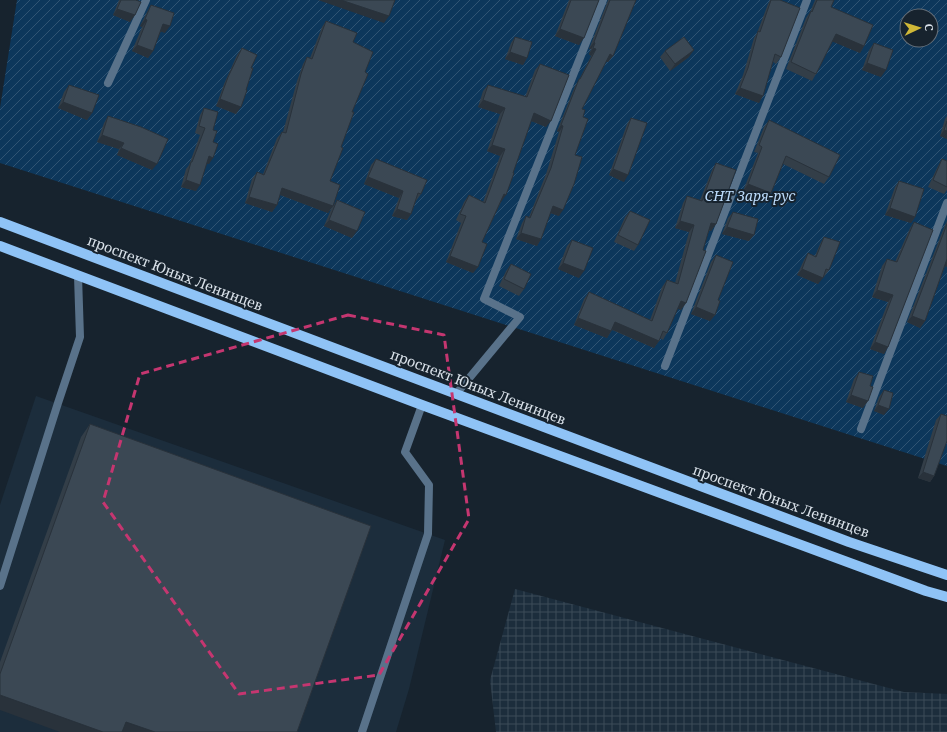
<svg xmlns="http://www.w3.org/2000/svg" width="947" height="732" font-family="'Noto Serif',serif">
	<defs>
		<pattern id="industrial-grid" width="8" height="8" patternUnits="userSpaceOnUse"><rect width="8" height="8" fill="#1c2d3c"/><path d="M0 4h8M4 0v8" fill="none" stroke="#3c4b58"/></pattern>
		<pattern id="garden-furrows" width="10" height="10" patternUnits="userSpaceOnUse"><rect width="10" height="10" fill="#0d375b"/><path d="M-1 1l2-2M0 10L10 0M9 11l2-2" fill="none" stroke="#305473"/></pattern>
	</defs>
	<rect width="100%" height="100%" fill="#17232e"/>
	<path fill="#1c2d3c" d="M36 396 445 540 409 689 396 732H0V505Z"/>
	<path fill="url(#industrial-grid)" d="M515 589 904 692 947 694V732H496L490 680Z"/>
	<path fill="url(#garden-furrows)" fill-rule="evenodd" d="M17 0H947V466L0 163V108ZM907 16H931V40H907Z"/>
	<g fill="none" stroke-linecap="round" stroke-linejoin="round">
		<path stroke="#59728a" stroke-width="8" d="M108 83 146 0
			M665 366 807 0
			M456 394 520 317 484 299 603 0
			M861 429 947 203
			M0 586 58 403 80 337 78 276
			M362 732 428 534 429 485 405 452 422 405"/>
		<path stroke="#8fc3f6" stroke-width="10" d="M0 222 849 542 947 575
			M0 246 422 405 926 591 947 597"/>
	</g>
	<path fill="#333e48" d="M119 0H137L135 15 130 22 113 15Z
		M569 0H599L579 45 555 36Z
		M608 0H636L613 56 608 62 606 61 582 109 583 117 575 155 559 216 550 213 541 239 537 246 516 239 522 223 526 216 529 217 546 174 559 132 557 131 575 86 579 80 591 56 589 54 591 49H589Z
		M770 0H780L781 57 776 64 773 62 759 103 735 94 743 75 754 38 757 33 768 4Z
		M815 0H834L831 7 864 46 860 53 832 41 816 74 812 81 786 69 806 18 810 12Z
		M151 5 165 33 161 31 153 51 148 58 132 51 142 27 140 26 147 12Z
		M326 21 353 42 365 72 330 181 333 206 337 200 352 238 324 226 332 207 328 213 280 195 277 205 272 212 245 203 252 179 257 172 263 174 277 138 282 132H283L297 81 303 64 307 57 310 58 322 27Z
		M515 37 527 58 523 65 505 59 511 43Z
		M874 43 881 77 862 70 869 50Z
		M242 48 251 68 236 114 216 106 224 84 237 55Z
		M665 51 689 57 670 71 660 57Z
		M540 64 546 127 531 121 501 202 482 242 478 267 473 273 446 262 461 223 456 220 464 202 469 195 483 202 500 156 487 151 500 114 478 107 483 91 488 85 525 97 535 70Z
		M69 85 92 113 87 120 58 108 64 92Z
		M204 108 213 130V142L209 164 207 163 196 191 181 187 186 169 189 165 200 135 195 133 200 115Z
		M108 116 152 170 117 155 119 149 97 142 104 123Z
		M947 116V139L940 136 945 119Z
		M631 118 624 182 609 175 627 124Z
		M769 120 829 177 824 184 783 164 771 193 766 200 743 191 758 153 754 152 764 127Z
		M376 159 421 194 416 201 411 214 407 220 392 216 399 198 364 184 371 165Z
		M942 159 947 161V190L944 194 928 187 938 166Z
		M716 163V224L711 231 709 230 686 303 681 310 678 308 667 333 663 340 660 338 659 341 654 348 612 330 607 338 574 325 584 299 589 292 650 320 662 287 667 280 675 283 689 232 675 228 683 203 687 196 700 200 712 170Z
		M899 181 915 217 911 223 885 215 895 187Z
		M630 211 638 245 634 251 614 242 625 217Z
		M733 212 749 241 722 234 728 218Z
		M947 221V267L945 266 925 321 920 328 907 322 945 225Z
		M914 222 888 347 884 354 870 349 888 302 872 297 882 266 887 259 895 262 910 228Z
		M824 237 829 270 824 277 823 276 818 284 797 275 804 260 808 253 815 256 820 244Z
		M572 240 579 278 558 269 567 246Z
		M716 255 718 300 715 315 710 321 691 314 711 262Z
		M511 264 524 289 519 296 499 286 506 271Z
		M859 372 863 408 846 402 854 379Z
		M884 390V415L874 411 879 397Z
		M941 414 934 476 930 482 918 478 936 420Z
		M90 424 0 710V662L81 437Z"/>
	<path fill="#29323b" d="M318 0H341L389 16 384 23Z
		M117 9 135 15 130 22 113 15Z
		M145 19 147 20 142 27 140 26Z
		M163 24 170 26 165 33 159 31Z
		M560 29 584 38 579 45 555 36Z
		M836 34 864 46 860 53 831 41Z
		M594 42 595 43 591 49H589Z
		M137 45 153 51 148 58 132 51Z
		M593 48 596 49 591 56 589 54Z
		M694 50 689 57 670 71 675 64Z
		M510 52 527 58 523 65 505 59Z
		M610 54 613 56 608 62 605 61Z
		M867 63 886 70 881 77 862 70Z
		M740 88 763 96 759 103 735 94Z
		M220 99 241 107 236 114 216 106Z
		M483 100 505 108 500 114 478 107Z
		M63 102 92 113 87 120 58 108Z
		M534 113 551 121 546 127 529 120Z
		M561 125 563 126 559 132 557 131Z
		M944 130 947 131V139L940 136Z
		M102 135 124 143 119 149 97 142Z
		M492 145 505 149 500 156 487 151Z
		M121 148 157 164 152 170 117 155Z
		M209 156 213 158 209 164 204 163Z
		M613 169 628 175 624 182 609 175Z
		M368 177 403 191 399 198 364 184Z
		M186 180 200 185 196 191 181 187Z
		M748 184 771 193 766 200 743 191Z
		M282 188 333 206 328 213 278 194Z
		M504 194 506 195 501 202 499 201Z
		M249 197 277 205 272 212 245 203Z
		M553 206 563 210 559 216 548 212Z
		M890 208 915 217 911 223 885 215Z
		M397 209 411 214 407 220 392 216Z
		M329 220 357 231 352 238 324 226Z
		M680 221 694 225 689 232 675 228Z
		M711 223 716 224 711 231 707 230Z
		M727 227 754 235 749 241 722 234Z
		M521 233 541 239 537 246 516 239Z
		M450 256 478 267 473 273 446 262Z
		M947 259V267L943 265Z
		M563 263 584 271 579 278 558 269Z
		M802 269 823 278 818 284 797 275Z
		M877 290 893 295 888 302 872 297Z
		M681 301 686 303 681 310 676 308Z
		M696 307 715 315 710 321 691 314Z
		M912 316 925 321 920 328 907 322Z
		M578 318 611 331 607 338 574 325Z
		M615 322 659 341 654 348 611 329Z
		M875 342 888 347 884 354 870 349Z
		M851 395 868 401 863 408 846 402Z
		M878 405 889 409 884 415 874 411Z
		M923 472 934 476 930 482 918 478Z
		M0 695 103 732H60L0 710Z
		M126 722 155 732H119Z"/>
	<path fill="#3b4854" stroke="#29323b" d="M121 0H137H136L141 2 135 15 117 9Z
		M341 0H395L389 16Z
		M571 0H599L584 38 560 29Z
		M610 0H636L613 56 610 54 582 109 585 110 583 117 588 119 575 155 582 157 574 184 563 210 553 206 541 239 521 233 526 216 530 218 551 168 563 126 561 125 579 79H580L596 49 593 48 595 43 594 42Z
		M771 0H780L800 8 781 57 775 54 763 96 740 88 748 68 758 31 760 32Z
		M817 0H834L831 7 873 25 864 46 836 34 816 74 791 62 811 11 812 12Z
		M151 5 174 13 170 26 163 24 153 51 137 45 147 20 145 19Z
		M326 21 357 33 353 42 373 52 365 72 368 74 352 112H354L341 147 343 148 330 181 340 185 333 206 282 188 277 205 249 197 257 172 264 175 282 132 286 133 301 74 307 57 312 59Z
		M515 37 532 42 527 58 510 52Z
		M684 37 694 50 675 64 665 51Z
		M874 43 893 50 886 70 867 63Z
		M242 48 257 55 251 68H253L246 90H247L241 107 220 99 228 77Z
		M540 64 569 75 551 121 534 113 513 173H514L506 195 504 194 482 242 487 244 478 267 450 256 466 216 460 214 469 195 485 203 505 149 492 145 505 108 483 100 488 85 527 97Z
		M69 85 99 95 92 113 63 102Z
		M204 108 218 112 213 130 217 131 213 142 218 144 213 158 209 156 200 185 186 180 191 162H192L205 128 199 126Z
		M108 116 141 127 168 139 157 164 121 148 124 143 102 135Z
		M631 118 647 123 628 175 613 169Z
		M769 120 840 155 829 177 786 156 771 193 748 184 762 147 759 145Z
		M947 121V131L944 130Z
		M376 159 427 180 421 194 418 193 411 214 397 209 403 191 368 177Z
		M942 159 947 161V187L933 180Z
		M716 163 736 170 716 224 711 223 703 250 706 251 686 303 681 301 667 333 663 331 659 341 615 322 611 331 578 318 589 292 652 321 667 280 678 284 694 225 680 221 687 196 702 201Z
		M899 181 924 189 915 217 890 208Z
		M337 200 365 212 357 231 329 220Z
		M630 211 650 220 638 245 618 235Z
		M733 212 758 219 754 235 727 227Z
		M914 222 933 230 888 347 875 342 893 295 877 290 887 259 897 262Z
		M947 224V259L925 321 912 316Z
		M824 237 840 242 829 270 826 269 823 278 802 269 808 253 816 257Z
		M572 240 593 248 584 271 563 263Z
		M716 255 733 262 718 300 720 301 715 315 696 307Z
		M511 264 531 274 524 289 504 279Z
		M859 372 873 376 870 386 873 387 868 401 851 395Z
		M884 390 893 393 889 409 878 405Z
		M941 414 947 416V441L934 476 923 472Z
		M90 424 371 526 297 732H155L126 722 122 732H103L0 695V674Z"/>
	<path fill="none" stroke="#c53670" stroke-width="3" stroke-dasharray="8 5" stroke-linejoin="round" d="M348 315 444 335 469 519 379 675 239 694 103 502 140 374Z"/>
	<g text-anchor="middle" stroke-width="4" stroke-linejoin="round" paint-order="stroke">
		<g font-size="14" font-style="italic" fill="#bbdaf9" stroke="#17232e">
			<text x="750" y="201">СНТ Заря-рус</text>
		</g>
		<g font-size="14" fill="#d9e1e9" stroke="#17232e">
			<text transform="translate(175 273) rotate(21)" y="5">проспект Юных Ленинцев</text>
			<text transform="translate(478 387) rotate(21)" y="5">проспект Юных Ленинцев</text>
			<text transform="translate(781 501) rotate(20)" y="5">проспект Юных Ленинцев</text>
		</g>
	</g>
	<g transform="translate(919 28) rotate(86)"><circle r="19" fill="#17232e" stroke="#656f79"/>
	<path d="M0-3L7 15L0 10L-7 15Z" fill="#d0b837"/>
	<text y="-6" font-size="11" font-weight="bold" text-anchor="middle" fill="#d9e1e9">С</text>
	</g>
</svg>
